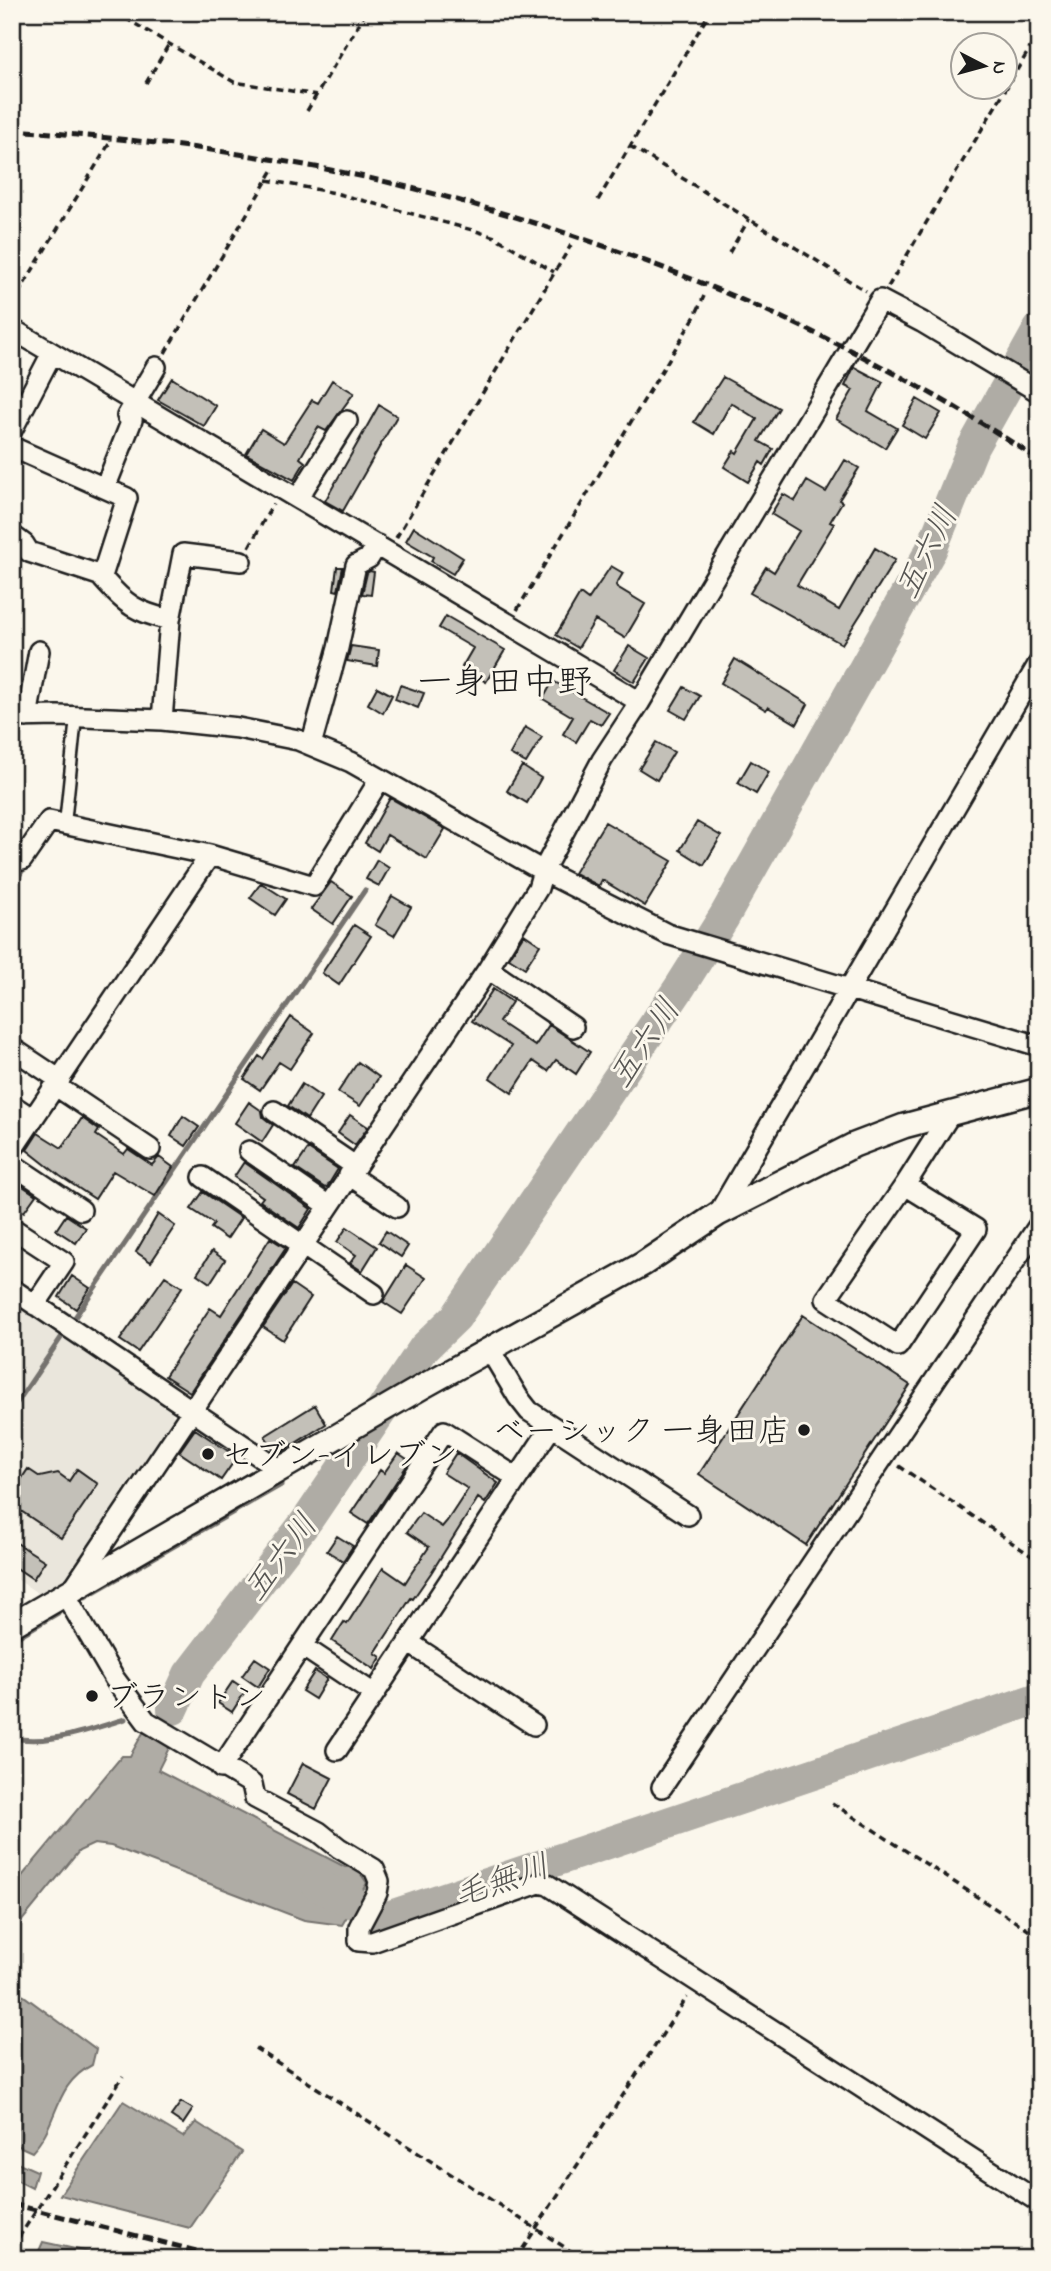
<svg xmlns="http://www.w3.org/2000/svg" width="1051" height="2271" font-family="'Indie Flower','Klee One',sans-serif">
	<rect width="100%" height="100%" fill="#fbf7ec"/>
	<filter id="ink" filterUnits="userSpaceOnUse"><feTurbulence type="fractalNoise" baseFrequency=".0143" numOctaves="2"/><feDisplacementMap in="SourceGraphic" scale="14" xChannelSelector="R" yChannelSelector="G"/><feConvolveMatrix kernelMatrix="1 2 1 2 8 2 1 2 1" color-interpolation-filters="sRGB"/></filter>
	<g filter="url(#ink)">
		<path fill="#eae6dc" d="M12 1300 174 1411 172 1414 175 1417 66 1577 59 1582 60 1585 42 1596 12 1576Z"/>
		<path fill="#afaca5" stroke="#74726e" stroke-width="2" d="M144 1731 170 1746 158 1770 345 1867H356L367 1883 342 1925 304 1920 111 1846 94 1844 79 1851 12 1933V1888L122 1756H130Z
			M12 1992 24 1996 96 2049 92 2065C53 2085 59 2124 32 2152L12 2143Z
			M123 2101 183 2137 196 2122 242 2152 190 2228 60 2195Z
			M12 2160 37 2171 32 2188 12 2178Z
			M43 2242 121 2259H48L38 2253Z"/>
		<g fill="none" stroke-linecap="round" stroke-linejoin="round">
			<path stroke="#74726e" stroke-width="5" d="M12 886 27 864
				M12 1410 365 890
				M85 1597 281 1485
				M12 1640 58 1613
				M162 1727 173 1709
				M12 1738C51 1745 88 1730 125 1719"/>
			<path stroke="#afaca5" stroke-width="32" d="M173 1709 189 1674 308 1519 424 1348 456 1317 680 987 724 917 931 550 973 447 1039 329
				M317 1885 385 1918 1039 1698"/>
		</g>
		<path fill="#c3c0b8" stroke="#1c1c1c" stroke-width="2" d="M854 367 883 382 868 411 897 428 885 448 836 419 853 390 845 386Z
			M723 377 779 408 759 441 773 449 764 465 760 462 748 482 724 467 734 451 737 453 757 419 731 403 714 434 694 422Z
			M172 378 216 406 204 426 158 400Z
			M332 380 354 393 326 431 318 427 300 458 305 462 294 480 246 454 261 429 284 443 312 400 318 403Z
			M917 399 941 413 925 439 902 425Z
			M379 405 397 416 343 511 325 501Z
			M845 460 859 468 839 500 842 502 830 522 834 524 797 585 839 610 875 548 895 560 842 644 750 593 766 567 774 572 799 531 771 514 783 494 795 501 807 481 826 492Z
			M414 527 463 558 453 574 431 561 433 557 406 541Z
			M611 566 623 573 616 585 617 587 645 604 625 638 595 620 578 648 556 635 580 594 588 600Z
			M337 567H343L338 591 334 590Z
			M370 571 374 572 371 595 362 594 367 573Z
			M446 616 505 650 486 682 462 667 473 648 439 628Z
			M351 646 379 650 377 666 347 661Z
			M629 646 649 658 634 682 614 670Z
			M735 659 808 704 797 724 768 707 766 710 721 683Z
			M553 681 609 713 601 725 590 719 576 742 563 734 573 717 543 699Z
			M400 685 424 693 418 708 395 699Z
			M377 687 392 695 383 713 368 704Z
			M684 687 700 696 686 719 670 710Z
			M525 727 542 737 526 763 510 754Z
			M656 742 674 752 657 780 639 769Z
			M751 761 769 772 756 794 738 783Z
			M522 766 541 778 527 803 507 791Z
			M390 798 445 829 427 859 387 835 378 851 365 843Z
			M605 822 672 861 645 906 602 880 599 886 574 873Z
			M697 822 721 836 704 865 680 850Z
			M377 860 389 868 379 886 366 879Z
			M331 882 352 896 333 924 311 909Z
			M261 883 286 899 275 915 250 898Z
			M392 896 411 907 394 936 375 925Z
			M354 925 371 936 339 985 322 973Z
			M524 934 540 945 525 968 509 958Z
			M493 989 512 1002 499 1022 535 1046 549 1025 590 1052 576 1074 556 1060 548 1071 533 1061 512 1093 490 1078 511 1046 472 1021Z
			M291 1017 314 1033 290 1069 279 1062 260 1090 244 1079 259 1056 263 1059Z
			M358 1062 379 1077 360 1106 338 1092Z
			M302 1084 321 1097 307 1119 288 1106Z
			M249 1102 262 1111 263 1117 273 1125 262 1142 235 1123Z
			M350 1115 368 1127 355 1145 338 1133Z
			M183 1116 199 1127 186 1146 171 1136Z
			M82 1118 99 1130 96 1135 124 1154 128 1149 152 1165 159 1157 173 1167 155 1196 113 1171 95 1199 60 1176 27 1150 38 1133 62 1148Z
			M308 1149 338 1169 327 1187 325 1188 295 1168Z
			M244 1162 311 1209 299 1228 260 1201 263 1197 234 1177Z
			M12 1179 36 1195 24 1212 12 1204Z
			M203 1192 241 1218 227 1239 211 1228 214 1224 191 1209Z
			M158 1214 175 1226 151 1262 136 1252Z
			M66 1215 86 1228 76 1243 56 1230Z
			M347 1227 377 1247 362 1271 350 1263 356 1255 337 1242Z
			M386 1231 408 1246 401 1257 379 1242Z
			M270 1238 286 1248 190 1392 165 1376 210 1308 221 1315Z
			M212 1251 225 1260 210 1283 197 1274Z
			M406 1265 426 1278 402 1314 383 1302Z
			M72 1276 90 1288 76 1309 59 1297Z
			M165 1276 182 1287 138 1352 120 1340Z
			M292 1284 311 1297 283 1340 263 1327Z
			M803 1315 910 1385 806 1545 699 1474Z
			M315 1405 326 1424 278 1454 275 1452 265 1436Z
			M195 1429 237 1457 221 1480 179 1452Z
			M398 1453 410 1461 368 1524 351 1513 380 1470 384 1473Z
			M456 1453 498 1483 485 1503 478 1498 431 1573 413 1599 411 1598 375 1653 381 1657 374 1669 332 1641 344 1622 347 1624 383 1568 405 1583 412 1572 429 1547 407 1532 421 1513 442 1527 447 1521 468 1489 443 1473Z
			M28 1469 40 1477 58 1473 69 1481 77 1469 98 1484 61 1538 12 1505V1493Z
			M337 1536 353 1546 343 1561 327 1551Z
			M12 1540 45 1561 33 1579 12 1565Z
			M255 1658 270 1668 258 1687 242 1676Z
			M315 1671 327 1679 315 1699 302 1691Z
			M233 1681 246 1690 232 1712 218 1703Z
			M303 1763 332 1778 316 1809 287 1794Z
			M181 2102 193 2109 183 2124 171 2116Z"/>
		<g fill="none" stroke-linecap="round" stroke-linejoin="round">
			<g stroke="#1c1c1c" stroke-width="15">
				<path id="service" d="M65 824 76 717"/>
			</g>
			<g stroke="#1c1c1c" stroke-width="24">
				<path id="minor" d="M12 329 640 702
					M12 430 52 353
					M12 447 127 498 102 576 29 552 24 544 12 535
					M105 488 132 420 127 416 156 367
					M298 498 347 421
					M102 576 103 579C126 605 136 612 170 620L162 720
					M170 620 183 554 241 561
					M12 717 58 716 162 720 238 728 298 740 351 762 543 871 667 934 1039 1046
					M27 717 39 651
					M311 745 338 648 356 565 369 558 377 545
					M12 859 22 860 49 821 210 855
					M488 969 573 1027
					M12 1048 60 1080
					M56 1086 150 1149
					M12 1105 33 1119
					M274 1111 355 1166
					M12 1150 210 855 314 886 380 779
					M249 1151 329 1206
					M12 1164 81 1210
					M349 1175 397 1207
					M203 1177 374 1294
					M905 1185 976 1229 898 1346 826 1299 905 1185 951 1113
					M718 1214 1039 663
					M12 1228 64 1262 35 1305
					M12 1289 280 1470
					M490 1350 518 1397 529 1411 688 1515
					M72 1590 488 969 538 888 543 871 602 760 640 702 880 300 922 322 1039 392
					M65 1594 114 1678 146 1721 252 1784 255 1798 319 1832 339 1848 374 1869 379 1881 377 1893 359 1927V1941L372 1942 539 1883 548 1885 1039 2202
					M408 1642 534 1725
					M302 1646 374 1694
					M337 1750 552 1426
					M221 1768 444 1431 517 1478
					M662 1787 1039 1225"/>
			</g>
			<g stroke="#1c1c1c" stroke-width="28">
				<path id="tertiary" d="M12 1625 422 1387 643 1264 718 1214 854 1145 904 1126 1039 1090"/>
			</g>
			<path stroke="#1c1c1c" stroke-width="3.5" stroke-dasharray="7 5" stroke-linecap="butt" d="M115 12 234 82 317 95
				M46 16 60 12
				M146 83 169 44
				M307 111 366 12
				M630 146 866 291
				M267 180 335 193 476 231 495 237 554 272
				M598 200 710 12
				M729 253 749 219
				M888 287 1039 33
				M12 304 109 144
				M165 353 274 168
				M396 538 571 245
				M249 547 273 504
				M517 610 695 316 704 296
				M899 1466 1039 1561
				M832 1803 1039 1937
				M255 2048 583 2259
				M12 2248 123 2076
				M516 2259 687 1997"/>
			<use href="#service" stroke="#fbf7ec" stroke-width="10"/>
			<use href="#minor" stroke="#fbf7ec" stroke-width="19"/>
			<use href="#tertiary" stroke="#fbf7ec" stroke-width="23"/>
			<path stroke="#1c1c1c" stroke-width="5" stroke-dasharray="10 5" stroke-linecap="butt" d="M12 130C159 140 308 159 450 198 657 255 861 341 1039 460
				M12 2204 228 2259"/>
		</g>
	</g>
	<g fill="#1c1c1c" stroke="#fbf7ec" stroke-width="2.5">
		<circle cx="804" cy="1430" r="7"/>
		<circle cx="208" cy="1454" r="7"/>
		<circle cx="92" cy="1696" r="7"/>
	</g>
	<g text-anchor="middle" stroke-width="6" stroke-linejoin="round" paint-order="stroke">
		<g font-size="32" fill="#1c1c1c" stroke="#fbf7ec" text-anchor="start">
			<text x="790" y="1441" text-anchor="end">ベーシック 一身田店</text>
			<text x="222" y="1465">セブン-イレブン</text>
			<text x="106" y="1707">ブラントン</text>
		</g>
		<g font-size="33" font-style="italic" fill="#575653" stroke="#fbf7ec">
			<text transform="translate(925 551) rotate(-64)" y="12">五六川</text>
			<text transform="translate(643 1042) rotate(-56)" y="12">五六川</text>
			<text transform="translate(279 1556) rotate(-53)" y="12">五六川</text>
			<text transform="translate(501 1879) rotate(-19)" y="12">毛無川</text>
		</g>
		<g font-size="35" fill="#1c1c1c" stroke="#fbf7ec">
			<text x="505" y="693">一身田中野</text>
		</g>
	</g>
	<rect width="1051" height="2271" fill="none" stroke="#fbf7ec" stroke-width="42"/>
	<rect x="21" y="21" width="1009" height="2229" fill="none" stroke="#1c1c1c" stroke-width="2.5" filter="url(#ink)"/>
	<g transform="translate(984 66) rotate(96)"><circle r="33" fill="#fbf7ec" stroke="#a29f99" stroke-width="2"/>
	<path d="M0-5L12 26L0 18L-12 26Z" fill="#1c1c1c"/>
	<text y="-10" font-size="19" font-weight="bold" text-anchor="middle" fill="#1c1c1c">N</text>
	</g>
</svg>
